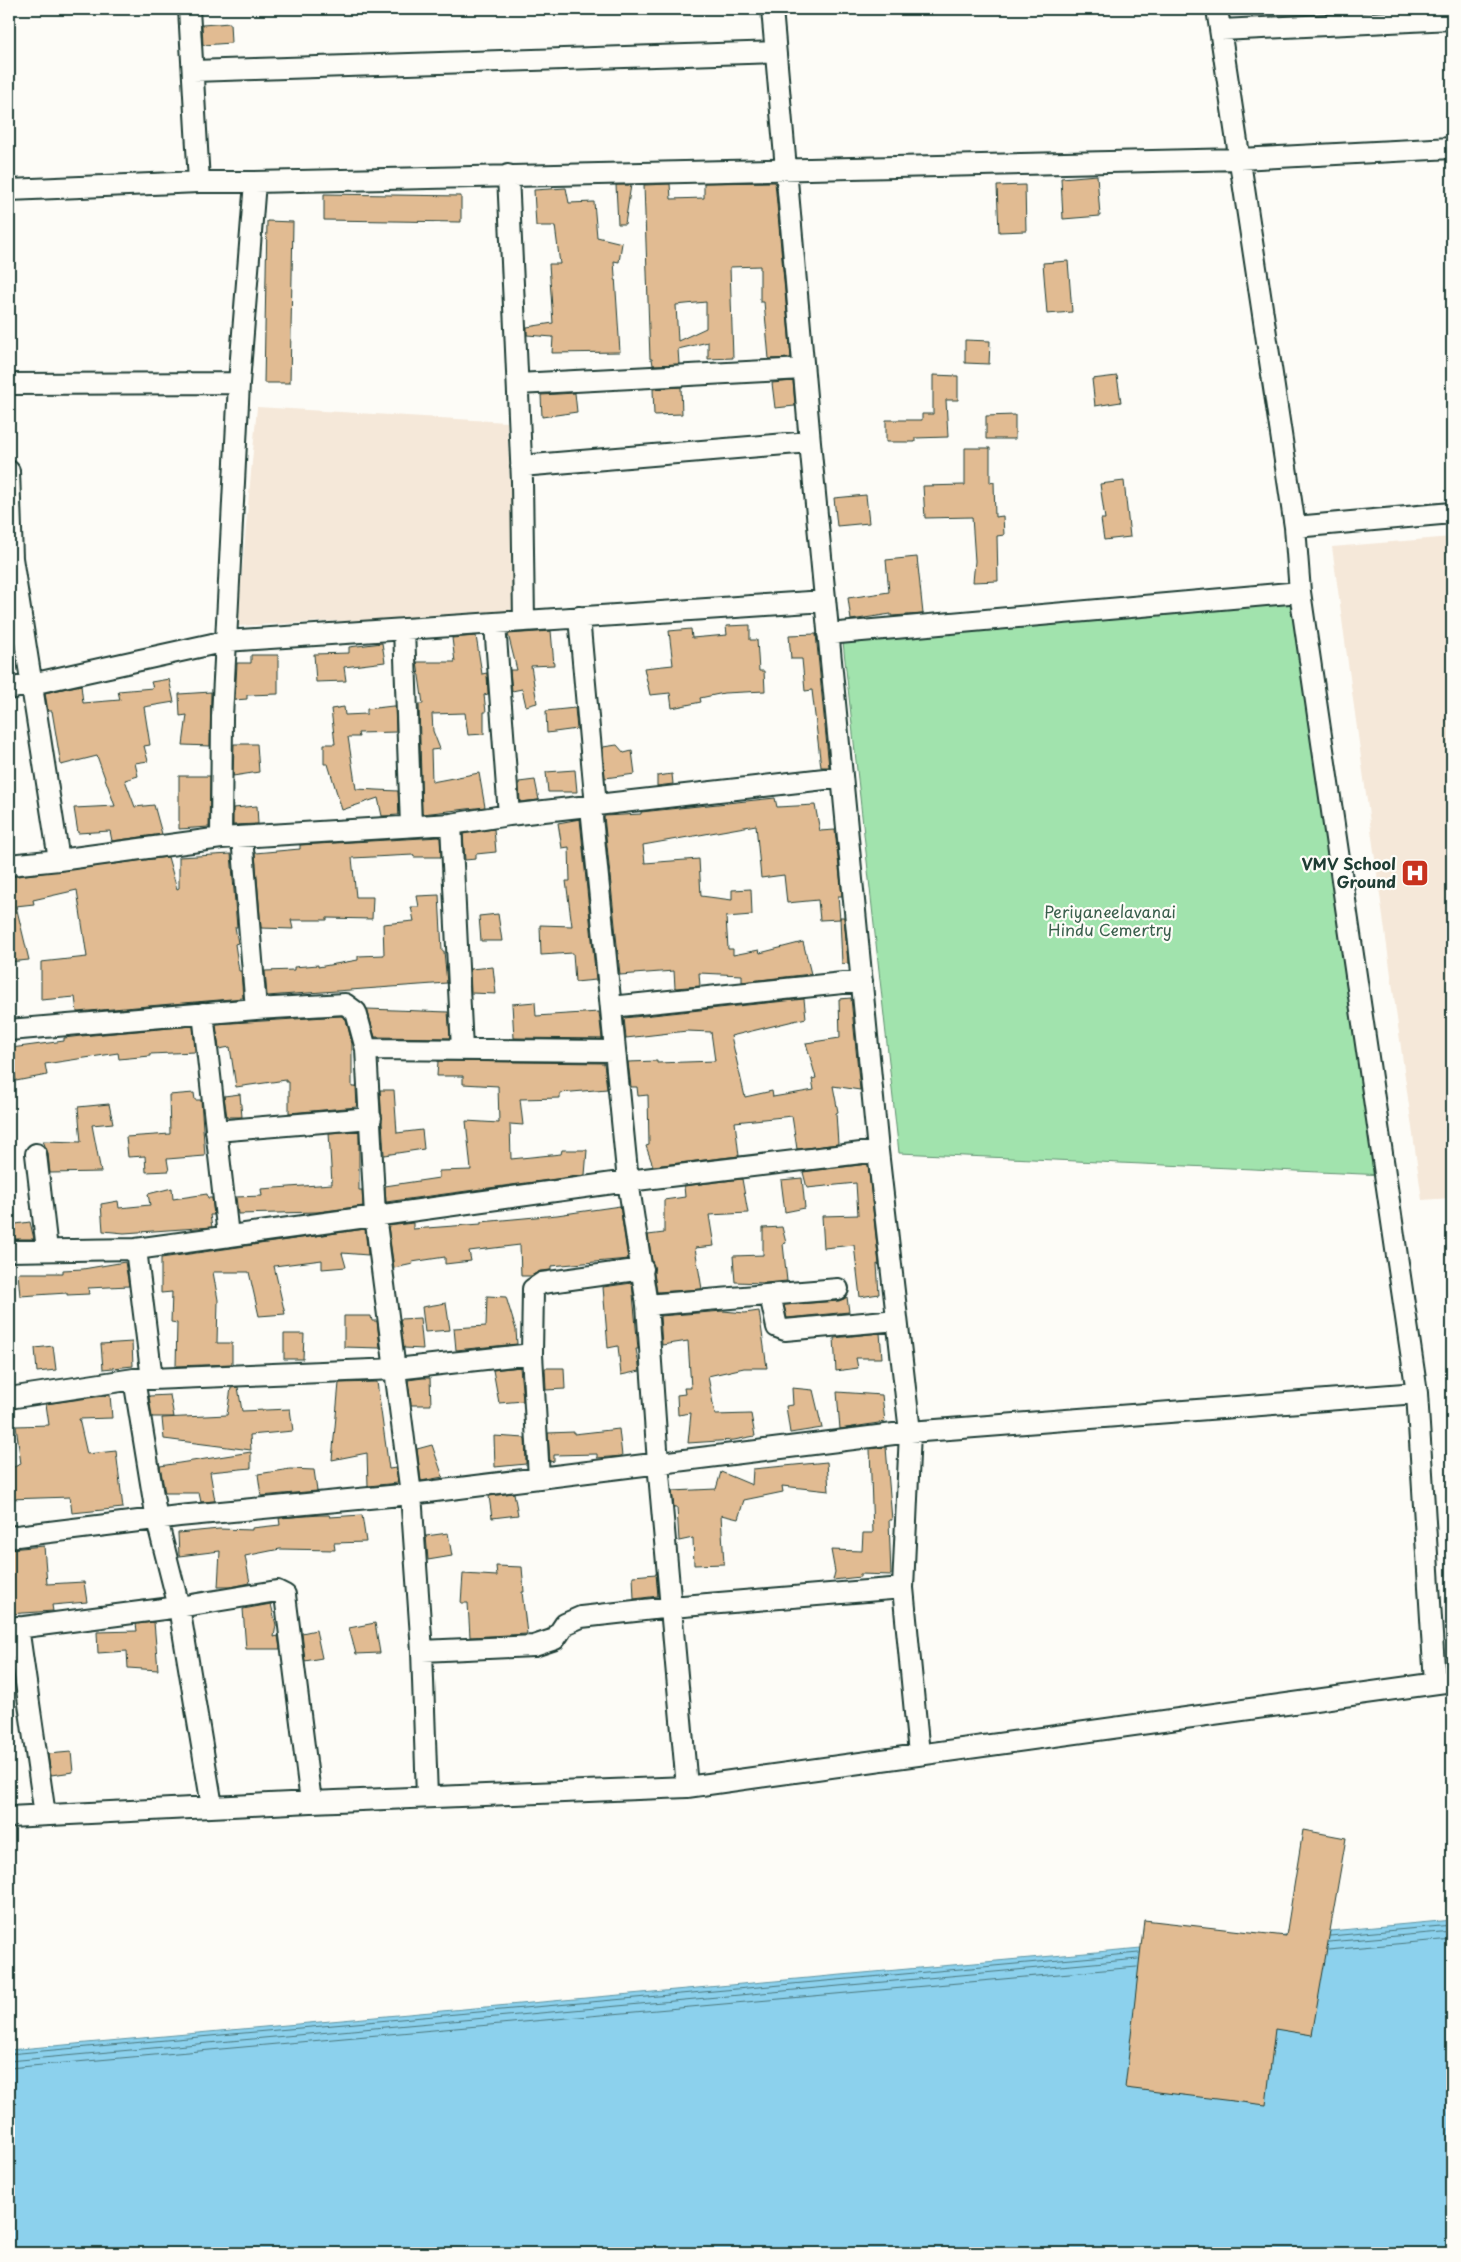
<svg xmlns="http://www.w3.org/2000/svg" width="1461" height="2262" font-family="'Playpen Sans',sans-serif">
	<rect width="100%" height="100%" fill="#fdfcf7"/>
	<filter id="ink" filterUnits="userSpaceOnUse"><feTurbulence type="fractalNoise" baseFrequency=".02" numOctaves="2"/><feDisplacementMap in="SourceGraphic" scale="10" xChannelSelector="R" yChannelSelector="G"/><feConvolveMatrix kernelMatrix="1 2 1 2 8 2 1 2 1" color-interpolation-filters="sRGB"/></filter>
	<g filter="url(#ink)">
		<path fill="#f5e8d9" d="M257 407 507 422 517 613 237 626Z
			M1452 537V1198L1422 1200 1332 547Z"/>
		<path fill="#a1e3ad" stroke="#609070" d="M1300 592 1385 1175 899 1153 842 633Z"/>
		<path fill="#8cd1ed" stroke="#6096a3" d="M1452 1920V2253H9V2050Z"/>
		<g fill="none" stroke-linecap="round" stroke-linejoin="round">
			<path stroke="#4b787e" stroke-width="1" d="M1330 1936 1452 1925
				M1329 1942 1452 1931
				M1328 1950 1452 1939
				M9 2054 1139 1953
				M9 2061 1138 1959
				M9 2068 1137 1967"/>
		</g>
		<path fill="#e1bb92" stroke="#1f3d34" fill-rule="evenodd" d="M230 23 231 43 203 45 202 25Z
			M1097 175 1100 216 1063 219 1061 178Z
			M775 182 791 358 769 359 764 302H760V266L730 267 733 358 708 359V342L678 349 679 364 653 365 652 359H650L644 185 670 184 671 199 704 198V183ZM706 302V328L678 341 676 305Z
			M616 185H631L625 224H618Z
			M1025 185 1026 231 999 232 997 186Z
			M566 188 569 203 594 202 597 237 622 243 619 262 614 261 620 352 552 353 553 337 527 335V327L553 323 549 264H560L555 226H536L534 190Z
			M324 194 461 196V222L324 220Z
			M267 221 293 222 290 383H264Z
			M1068 261 1072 312 1047 314 1043 263Z
			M965 340 990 341 989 364 965 363Z
			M933 375 958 376V400H946L948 437 915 438V442H886V420H922V414H933Z
			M1117 376 1121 402 1095 406 1092 379Z
			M793 381 795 406 775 408 772 383Z
			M681 387 682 414 654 415 653 389Z
			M575 393 577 412 542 417 541 395Z
			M1015 415V439H986V416Z
			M965 448H990V483L994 482 995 517 1003 516 1004 535 997 536 998 581 973 582 975 561 972 517 925 518 923 486 965 485Z
			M1124 481 1130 537 1104 540 1101 519H1105L1100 484Z
			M866 495 869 523 837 526 834 498Z
			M917 557 923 614 891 616V614L851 620 848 598 889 592 886 560Z
			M750 625V640H757L759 671H764L765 691 724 693 700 698 701 702 672 708 670 693 650 695 644 668 673 665 669 631 691 629 692 638 727 635 726 626Z
			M551 631 554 665 531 666 537 703 526 706 522 689 512 691 510 670H517L508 634Z
			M816 634 829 767H821L812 690 805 691 802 659H791L789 635Z
			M476 636 482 674 487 673 488 694 484 695 486 712H484V734L468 735 465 713 432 714 433 731 440 749 431 750 432 782 479 773 485 807 422 814 419 704H423L417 662H455L452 638Z
			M382 643 385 662 344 667 346 681 316 682 314 654 349 653V647Z
			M251 655H278V694L247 695V699L235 700 237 663H251Z
			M169 679 174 702 144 707 150 745 144 746 148 761 135 763 138 776 125 780 135 807 154 805 162 834 112 841 110 831 78 833 74 808 115 806 97 756 61 765 52 711H48L45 693 81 685 83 703 120 700 118 691 153 688 151 682Z
			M211 692 210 746 183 745 187 715 180 716 179 694Z
			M393 706H395L396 732 358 733 359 737H348L356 789 398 791 399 815 382 816 378 798 342 810 328 764H324V744H335L331 709 344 707 345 715 367 714V709Z
			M575 708 577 729 547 733 546 711Z
			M234 744H257L259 772 233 776Z
			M617 745 624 753 632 751 635 774 605 778 603 747Z
			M575 770 577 792H548L546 772Z
			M672 774 673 784 657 786V776Z
			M179 776H210L209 827 179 829Z
			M535 780 539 800 520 802 519 782Z
			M775 798 777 807 815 805 820 831 835 830 842 896H838L840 919 820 920 818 900 787 903 784 875 761 878 756 825 643 845 645 863 699 859 701 896 732 900V890L751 889 752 915 726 917 728 949H733V955L759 950 760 953 803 942 811 974 742 982V975L699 973 700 986 675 988 674 971 620 975 604 816 641 814V812Z
			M257 806 258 824 233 825V808Z
			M580 819 596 980 575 982 573 953 541 955 540 925 572 926 566 881H570L569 847 562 848 558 823Z
			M494 829 496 852 476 854V859L465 860 463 834Z
			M440 837 441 857H414L413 855 352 858 356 897H373L372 919 327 918V920H291L293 929 261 928 255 853 300 849V845Z
			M231 854 237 927H235L238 943 235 944 239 971H241L243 998 77 1012 75 997 41 1000V962L87 957 77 890 33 900 34 904 16 906 29 960 9 962V877L168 857 177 889 179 888V857Z
			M439 895 442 951H444L447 983 267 996 265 971 294 970V967L318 965V967L358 960V956L384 955 383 924 414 921 411 907H419L417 896Z
			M498 914 502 941H481L479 916Z
			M840 917H844L848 963 842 964Z
			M493 967 496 994 471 993 470 969Z
			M851 998 860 1090 833 1086 838 1112 836 1113 838 1144 797 1149 792 1116 735 1122 739 1156 653 1166 646 1146 649 1145 648 1095 638 1096 637 1087H631L628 1062 657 1061V1063L715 1061 711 1032 687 1031 626 1038 624 1018 804 999 806 1018 731 1036 745 1097 772 1091 773 1097 814 1090 812 1079 816 1078 806 1043 840 1038 839 999Z
			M535 1002 536 1016 599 1012 602 1039 514 1038 512 1004Z
			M367 1009 448 1012 450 1038 375 1037Z
			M341 1016 346 1019 352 1044V1087H356L357 1107 289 1113V1082H286V1080L236 1087 230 1047 219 1049 216 1024Z
			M193 1026 195 1052 150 1054V1056L119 1059 118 1053 45 1064 47 1075 16 1081 11 1048 64 1041V1038L81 1036Z
			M438 1061 604 1063 607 1089 560 1093V1098L520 1099 523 1125 510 1124 511 1159 561 1154 562 1150H587L585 1175 386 1202 385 1186 439 1178V1171L471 1170 466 1121 499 1123 498 1086 463 1084V1076H437Z
			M380 1090H394L397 1133 422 1130 424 1149 384 1155Z
			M194 1093 195 1100H201L205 1156 167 1159 169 1171 146 1172 145 1156 128 1157 126 1137 170 1134 169 1095Z
			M240 1094 242 1117H227L224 1096Z
			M109 1104 113 1123 92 1125 101 1172 50 1173 48 1153 43 1141 81 1142 78 1107Z
			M359 1131V1190H362L363 1206 317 1212 238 1214 236 1197 262 1196 261 1189 332 1184 329 1133Z
			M868 1164 879 1265 877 1264 879 1294 860 1297 854 1245 824 1248 822 1216 858 1215 856 1183 807 1188 803 1172Z
			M802 1178 805 1208 785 1212 781 1180Z
			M742 1179 748 1213 709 1215 714 1246 695 1248 702 1289 657 1292 648 1235 664 1233V1200L685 1197 684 1186Z
			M172 1188 173 1199 207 1194 208 1198H212L214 1215H210L212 1227 124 1233 103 1231 101 1204 118 1201 119 1208 150 1205 148 1194Z
			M620 1206 628 1259 551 1266V1270L540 1271 531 1276H521L520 1245 469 1251 471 1261 445 1264V1257L412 1262 413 1264 394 1268 388 1226 413 1223V1229L481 1224V1222L557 1215Z
			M30 1222 34 1239H9V1225Z
			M782 1227 786 1243 783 1244 787 1281 765 1283 735 1282 733 1256 763 1255V1228Z
			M365 1229 368 1255 342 1253 346 1267 322 1269V1260L274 1266 285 1314 259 1316 249 1272H213L218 1300 217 1343H232V1364L176 1366 177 1323 171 1322 172 1292 161 1293V1258Z
			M125 1262 129 1286 88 1288 89 1294 67 1295V1293L20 1296 18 1273H63V1270L83 1269Z
			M632 1283 638 1349H636L640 1371 621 1375 618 1346 608 1348 603 1287Z
			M487 1296 506 1297 516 1330 517 1344 456 1350 454 1328 486 1326Z
			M847 1297 849 1312 787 1318 784 1305 839 1301Z
			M446 1303 450 1330 425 1332 422 1307Z
			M723 1311 745 1313 759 1311 767 1368H744L708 1376 715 1415 751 1414 755 1436 734 1440 688 1443 691 1413 678 1415 677 1395 685 1394 684 1388H691L688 1341 662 1345 660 1316Z
			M344 1316H371L372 1321H377L380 1348 344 1347Z
			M420 1318 423 1349 404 1348 400 1319Z
			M880 1333 882 1358H856L858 1368 836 1371 834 1338Z
			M284 1334H304L303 1359H284Z
			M132 1342 133 1366 103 1369 101 1344Z
			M53 1346 56 1370 37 1372 35 1348Z
			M520 1367 523 1401 499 1403 493 1370Z
			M545 1368H564L565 1389 546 1390Z
			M423 1378H430L431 1405H411L408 1380Z
			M377 1382 389 1469 396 1468 398 1483 368 1486 367 1453 332 1460 339 1383Z
			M238 1387 242 1411 290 1409 293 1431 250 1435 251 1450 164 1439 162 1418 227 1415 231 1388Z
			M792 1388 813 1390 822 1428 790 1433 786 1406 793 1405Z
			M837 1392 882 1395 885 1422 840 1429Z
			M110 1395 112 1418 79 1419 87 1454 116 1451 123 1508 72 1513 70 1497 9 1499V1469L21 1464 16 1426 49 1425 46 1404Z
			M170 1395 174 1417H152L149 1396Z
			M619 1429 622 1456 597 1458V1454L554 1455V1461L550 1462 548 1433 574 1432V1434Z
			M494 1436 525 1438 526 1464 495 1467Z
			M432 1445 443 1477 421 1481 417 1449Z
			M886 1447 892 1520H889L891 1575 860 1574V1577L833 1580 835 1572 831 1550 862 1551 863 1533H873L870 1449Z
			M251 1452V1468L210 1472 215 1501 201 1502 199 1493H165L160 1466Z
			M827 1462 829 1491 782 1486 783 1492 744 1500 738 1519 721 1515 724 1564 694 1565 693 1538 679 1541 677 1507H674L672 1491 716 1489 721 1472 752 1485 753 1469Z
			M290 1469 314 1470 317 1491 261 1496 258 1474Z
			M514 1493 518 1515 492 1518 489 1496Z
			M320 1515H329L330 1517 362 1515 366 1542 334 1543 335 1550 280 1549 245 1556 250 1583 231 1587H218L220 1551 179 1556 178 1533 219 1529 252 1530V1528L280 1525 279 1518Z
			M448 1533 452 1556 428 1560 426 1536Z
			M44 1546 47 1584 84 1582 87 1602 52 1605 53 1611 9 1614V1549Z
			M496 1566 522 1567 524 1592H522L527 1634 470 1637 468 1603H461L463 1574 497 1576Z
			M656 1574 658 1596 634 1599 633 1576Z
			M271 1604 276 1625 274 1637 278 1636 280 1649H246L243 1609Z
			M154 1622 158 1670 128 1668 127 1651 98 1653 97 1632 137 1631 136 1624Z
			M375 1623 380 1653 356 1654 349 1628Z
			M316 1630 322 1658 305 1661 302 1633Z
			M71 1752 73 1772 51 1775 48 1754Z
			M1303 1830 1346 1838 1312 2035 1275 2029 1266 2105 1125 2088 1144 1920 1286 1936Z"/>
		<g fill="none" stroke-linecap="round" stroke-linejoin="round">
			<g stroke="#1f3d34" stroke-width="24">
				<path id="street" d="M189 9 199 182
					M772 9 810 442 878 1151 910 1432 903 1588 919 1754
					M1217 9 1295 527 1300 592 1417 1393 1435 1683
					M1221 30 1452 19
					M193 71 775 52
					M508 175 522 481 524 621
					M255 182 1240 159 1452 148
					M9 190 199 182H255L239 383 9 384
					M518 384 803 369
					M521 466 810 442
					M9 471 12 558 59 860 9 865
					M1295 527 1452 513
					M579 617 596 806
					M495 624 509 815
					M404 629 411 826
					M828 634 1300 592
					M9 689 226 641 239 383
					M591 807 628 1181 647 1305 658 1463 687 1787
					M451 824 462 1049
					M242 837 256 1009
					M221 838 222 717 226 641 825 601
					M59 860 221 838 451 824 509 815 842 777
					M611 1007 862 981
					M203 1013 228 1236
					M9 1030 256 1009 345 1004 356 1012 366 1049 615 1051
					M366 1049 375 1215 411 1494 422 1651 427 1797
					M216 1131 371 1118
					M36 1154 47 1250
					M9 1251 136 1249 628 1181 878 1151
					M770 1295 777 1327 785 1330 897 1320
					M647 1305 838 1289
					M152 1379 396 1369 532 1354
					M9 1398 134 1379H152L136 1249
					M539 1478 532 1354 533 1289 542 1283 643 1269
					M9 1537 179 1516 411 1494 910 1432 1417 1393
					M18 1627 45 1815
					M9 1629 179 1607 157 1520 134 1379
					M422 1651 534 1646 555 1639 565 1624 581 1617 671 1607 903 1588
					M212 1806 179 1607 277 1591 285 1595 311 1802
					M9 1817 311 1802 687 1787 1452 1681"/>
			</g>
			<use href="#street" stroke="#fdfcf7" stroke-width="20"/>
		</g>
	</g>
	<defs>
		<g id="hospital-square" transform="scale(1.4375)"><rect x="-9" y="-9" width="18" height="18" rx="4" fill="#c8321e" stroke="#fdfcf7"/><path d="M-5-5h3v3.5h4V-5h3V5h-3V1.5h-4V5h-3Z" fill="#fff"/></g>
	</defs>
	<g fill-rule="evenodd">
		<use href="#hospital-square" x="1415" y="873"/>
	</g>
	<g text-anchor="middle" stroke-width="4.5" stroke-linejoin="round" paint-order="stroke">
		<g font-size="16" font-weight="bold" fill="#1f3d34" stroke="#fdfcf7" text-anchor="end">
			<text x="1396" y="870">VMV School<tspan x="1396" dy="18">Ground</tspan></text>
		</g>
		<g font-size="16" fill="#395e4c" stroke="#fdfcf7">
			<text x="1110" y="918">Periyaneelavanai<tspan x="1110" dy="18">Hindu Cemertry</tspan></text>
		</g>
	</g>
	<rect width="1461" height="2262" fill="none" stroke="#fdfcf7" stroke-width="30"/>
	<rect x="15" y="15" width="1431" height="2232" fill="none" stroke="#1f3d34" stroke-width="2" filter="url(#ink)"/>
</svg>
